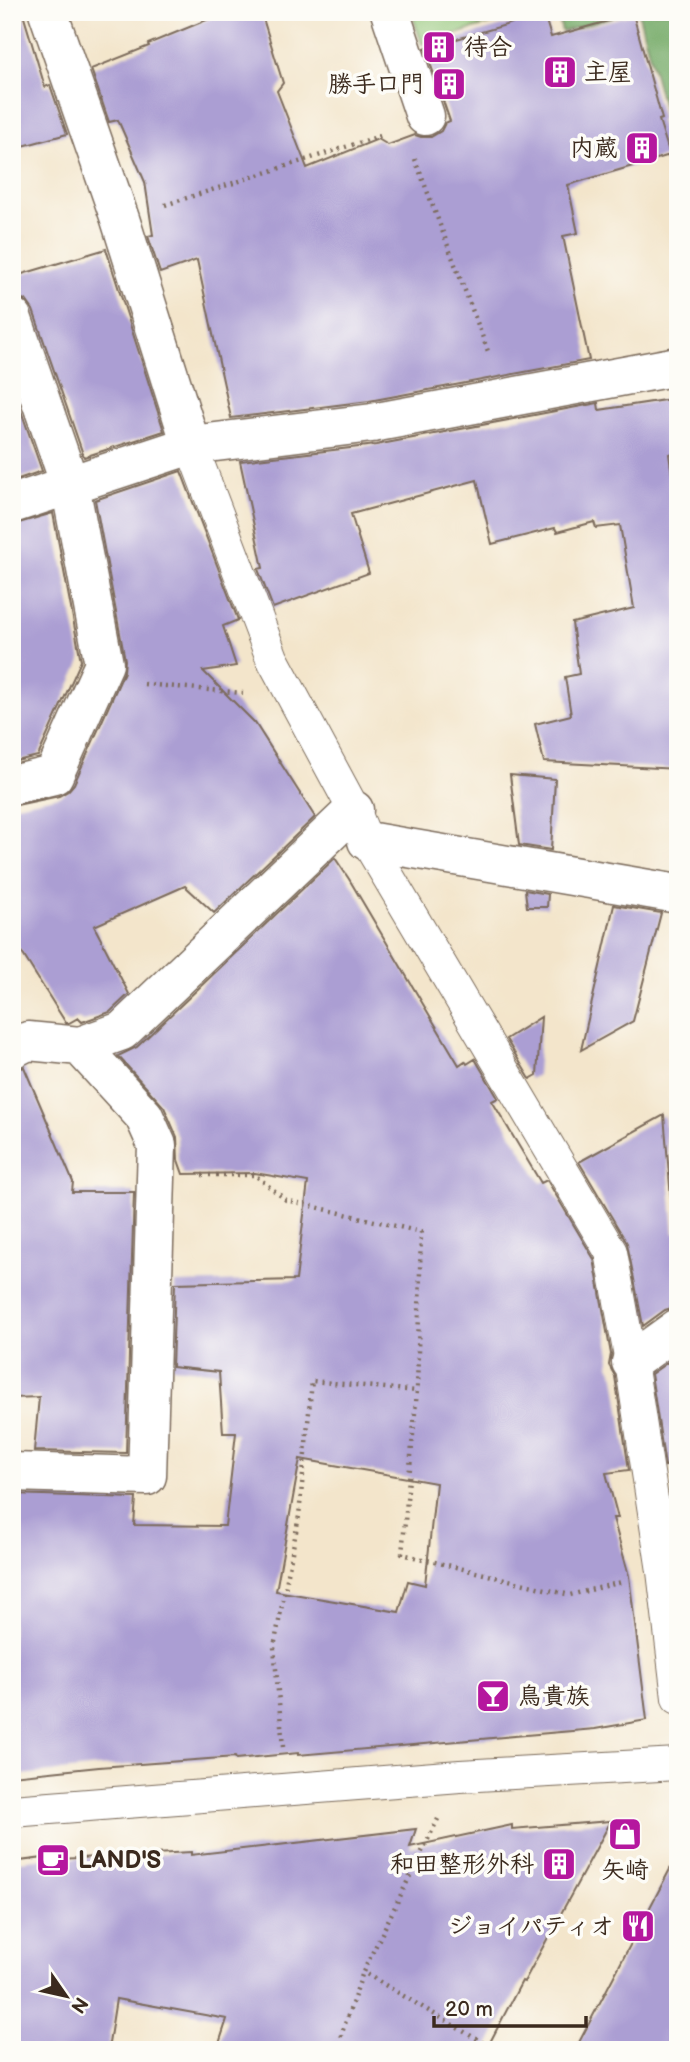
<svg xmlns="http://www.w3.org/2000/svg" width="690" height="2062" font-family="'Balsamiq Sans','Klee One',sans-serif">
	<rect width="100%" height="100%" fill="#fdfcf7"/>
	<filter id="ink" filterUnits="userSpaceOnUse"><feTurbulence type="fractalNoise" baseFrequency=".0143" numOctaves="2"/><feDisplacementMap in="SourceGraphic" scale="14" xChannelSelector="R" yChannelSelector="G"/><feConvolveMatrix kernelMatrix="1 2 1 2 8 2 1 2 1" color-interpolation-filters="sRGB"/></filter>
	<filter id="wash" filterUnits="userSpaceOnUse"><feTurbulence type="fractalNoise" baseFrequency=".00686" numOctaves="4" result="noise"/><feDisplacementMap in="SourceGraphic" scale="28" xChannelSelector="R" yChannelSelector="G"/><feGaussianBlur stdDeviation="1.57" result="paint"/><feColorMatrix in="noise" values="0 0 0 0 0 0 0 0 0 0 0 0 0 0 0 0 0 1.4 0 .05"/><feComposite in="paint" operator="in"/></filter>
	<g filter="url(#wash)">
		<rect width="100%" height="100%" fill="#f3e5cb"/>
		<path fill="#92c577" stroke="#66784a" stroke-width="2" d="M411 12H531L422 44Z"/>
		<path fill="#75aa68" stroke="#586a43" stroke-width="2" d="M557 12H628L562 32Z
			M638 12H678V165Z"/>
		<g id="blocks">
			<path fill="#ab9ed3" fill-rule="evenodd" d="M226 12H261L283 83 277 91 307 168 378 139 388 145 415 135 421 137H431L441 131 445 123 450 121 425 48 544 14 551 37 633 14 662 119 659 120 670 155 568 185 578 233 563 236 589 360 369 401 231 418 197 260 160 273 148 236 153 235 145 182 118 120 109 122 91 69 149 46 148 44Z
				M23 14 45 87 50 85 67 134 12 149V16Z
				M106 249 164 431 84 457 33 310 26 300 12 296V277Z
				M12 385 42 471 12 481Z
				M678 398V452L669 454 678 517V769L544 762 535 724 571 715 565 677 579 674 572 623 634 608 620 525 596 528 594 522 557 532 555 528 492 544 477 480 351 514 369 573 273 608 258 569 263 568 240 461 376 445 598 403 599 410Z
				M181 471 238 620 223 626 236 666 203 671 255 723 315 817 214 913 185 886 94 926 129 994 110 1012 82 1022 78 1018 69 1023H66L12 937V806L59 796 68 791 74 784 124 672 125 660 95 500Z
				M53 513 81 661 38 756 12 762V525Z
				M510 775 555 779 551 850 519 845Z
				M335 858 349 879 459 1065 465 1061 467 1064 475 1059 498 1098 492 1101 541 1183 547 1180 594 1259 611 1354 609 1365 615 1376 629 1470 606 1473 618 1518H613L629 1576 647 1720 595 1729 298 1755V1753L236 1759 235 1757 99 1767 12 1776V1494L136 1498 134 1525 225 1526 236 1433H223L219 1372 172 1367 175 1283 296 1280 308 1182 255 1173 183 1174 178 1160 177 1137 164 1107 118 1056 137 1047ZM300 1459 436 1483 425 1585 408 1581 399 1612 276 1591Z
				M525 890 548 894 547 907H527Z
				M614 905 661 913 633 1021 581 1050Z
				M541 1017 537 1075 530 1079 506 1039Z
				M24 1067 73 1182 72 1192H134L126 1453 34 1451 39 1397 12 1398V1071Z
				M664 1115 674 1234 678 1232V1306L665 1310 643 1326 627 1243 579 1162Z
				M678 1355V1464L665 1466 651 1374Z
				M611 1821 524 1982 522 1981 486 2050H217L227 2019 116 1999 108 2050H12V1862L60 1856V1859L191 1852V1855L416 1829 410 1847 512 1825V1829Z
				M678 1854V2050H575Z"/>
		</g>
	</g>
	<g filter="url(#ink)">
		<use href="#blocks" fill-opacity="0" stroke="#7b6b5b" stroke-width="2"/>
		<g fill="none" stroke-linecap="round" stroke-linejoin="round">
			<g stroke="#7b6b5b" stroke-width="34">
				<path id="pedestrian" d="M191 445 272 658 354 810 367 841 611 1252 631 1362 663 1571 678 1698
					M12 1811 460 1776 678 1764"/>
			</g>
			<g stroke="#7b6b5b" stroke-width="41">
				<path id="minor" d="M48 12 120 219 191 445
					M390 12 425 116
					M12 317 70 485 104 664 54 775 12 785
					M12 504 191 445 372 423 678 366
					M367 841 678 894
					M12 1049 28 1041 80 1046 122 1031 354 810
					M631 1362 678 1328
					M12 1472 147 1476 157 1145 144 1116 80 1046"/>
			</g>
			<path stroke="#7b6b5b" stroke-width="4.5" stroke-dasharray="2 5" stroke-linecap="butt" d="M415 159 489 354
				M165 205 383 135
				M144 684 243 693
				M202 1175H255L286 1200 421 1232 417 1391
				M283 1747 274 1647 299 1516 312 1381 417 1391 402 1554 570 1595 622 1582
				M438 1819 363 1972 495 2050
				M336 2050 363 1972"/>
			<use href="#pedestrian" stroke="#fff" stroke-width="32"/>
			<use href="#minor" stroke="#fff" stroke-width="38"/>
		</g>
	</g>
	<defs>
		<g id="building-square" transform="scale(1.75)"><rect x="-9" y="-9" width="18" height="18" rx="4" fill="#b5179e" stroke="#fdfcf7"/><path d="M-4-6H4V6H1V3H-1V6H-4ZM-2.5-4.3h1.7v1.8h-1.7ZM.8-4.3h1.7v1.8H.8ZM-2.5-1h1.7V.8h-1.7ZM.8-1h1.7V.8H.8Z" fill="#fff"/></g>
		<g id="bar-square" transform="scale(1.75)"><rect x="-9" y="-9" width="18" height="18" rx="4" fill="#b5179e" stroke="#fdfcf7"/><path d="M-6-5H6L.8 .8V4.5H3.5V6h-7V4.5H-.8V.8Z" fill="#fff"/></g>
		<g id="shop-square" transform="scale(1.75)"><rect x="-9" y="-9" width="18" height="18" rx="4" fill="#b5179e" stroke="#fdfcf7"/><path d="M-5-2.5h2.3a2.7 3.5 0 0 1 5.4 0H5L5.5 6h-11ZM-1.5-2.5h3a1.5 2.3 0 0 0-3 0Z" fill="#fff"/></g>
		<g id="cafe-square" transform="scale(1.75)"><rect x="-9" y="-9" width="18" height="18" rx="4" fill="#b5179e" stroke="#fdfcf7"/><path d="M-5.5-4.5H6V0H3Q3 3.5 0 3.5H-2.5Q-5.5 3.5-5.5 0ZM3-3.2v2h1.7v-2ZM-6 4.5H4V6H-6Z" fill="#fff"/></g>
		<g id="restaurant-square" transform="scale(1.75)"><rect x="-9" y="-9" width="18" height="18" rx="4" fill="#b5179e" stroke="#fdfcf7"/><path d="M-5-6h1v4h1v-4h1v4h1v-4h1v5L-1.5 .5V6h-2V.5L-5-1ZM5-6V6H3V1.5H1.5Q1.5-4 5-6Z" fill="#fff"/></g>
	</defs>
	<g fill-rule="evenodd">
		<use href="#building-square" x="439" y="47"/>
		<use href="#building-square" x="560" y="72"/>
		<use href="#building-square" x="449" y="84"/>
		<use href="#building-square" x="642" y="148"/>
		<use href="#bar-square" x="493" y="1696"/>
		<use href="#shop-square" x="625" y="1834"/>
		<use href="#cafe-square" x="53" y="1860"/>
		<use href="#building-square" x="559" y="1864"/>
		<use href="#restaurant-square" x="638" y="1926"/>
	</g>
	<g text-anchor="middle" stroke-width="7" stroke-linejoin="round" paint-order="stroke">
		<g font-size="24" font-weight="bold" fill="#3b2a1e" stroke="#fdfcf7" text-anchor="start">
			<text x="464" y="55">待合</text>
			<text x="584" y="80">主屋</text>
			<text x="424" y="92" text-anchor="end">勝手口門</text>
			<text x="618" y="156" text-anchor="end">内蔵</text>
			<text x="518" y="1704">鳥貴族</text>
			<text x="78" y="1868">LAND'S</text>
			<text x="534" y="1872" text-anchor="end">和田整形外科</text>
			<text x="625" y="1878" text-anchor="middle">矢崎</text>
			<text x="614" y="1934" text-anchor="end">ジョイパティオ</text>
		</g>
	</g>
	<rect width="690" height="2062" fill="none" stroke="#fdfcf7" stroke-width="42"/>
	<g transform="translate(66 1996) rotate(124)" stroke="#fdfcf7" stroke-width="5" paint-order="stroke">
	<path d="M0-5L12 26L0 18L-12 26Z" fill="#3b2a1e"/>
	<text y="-10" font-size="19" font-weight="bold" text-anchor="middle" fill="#3b2a1e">N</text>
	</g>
	<path d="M434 2016v10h152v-10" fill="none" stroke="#3b2a1e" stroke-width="3.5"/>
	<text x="445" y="2016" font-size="21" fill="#3b2a1e" stroke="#fdfcf7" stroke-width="5" paint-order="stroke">20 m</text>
</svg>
